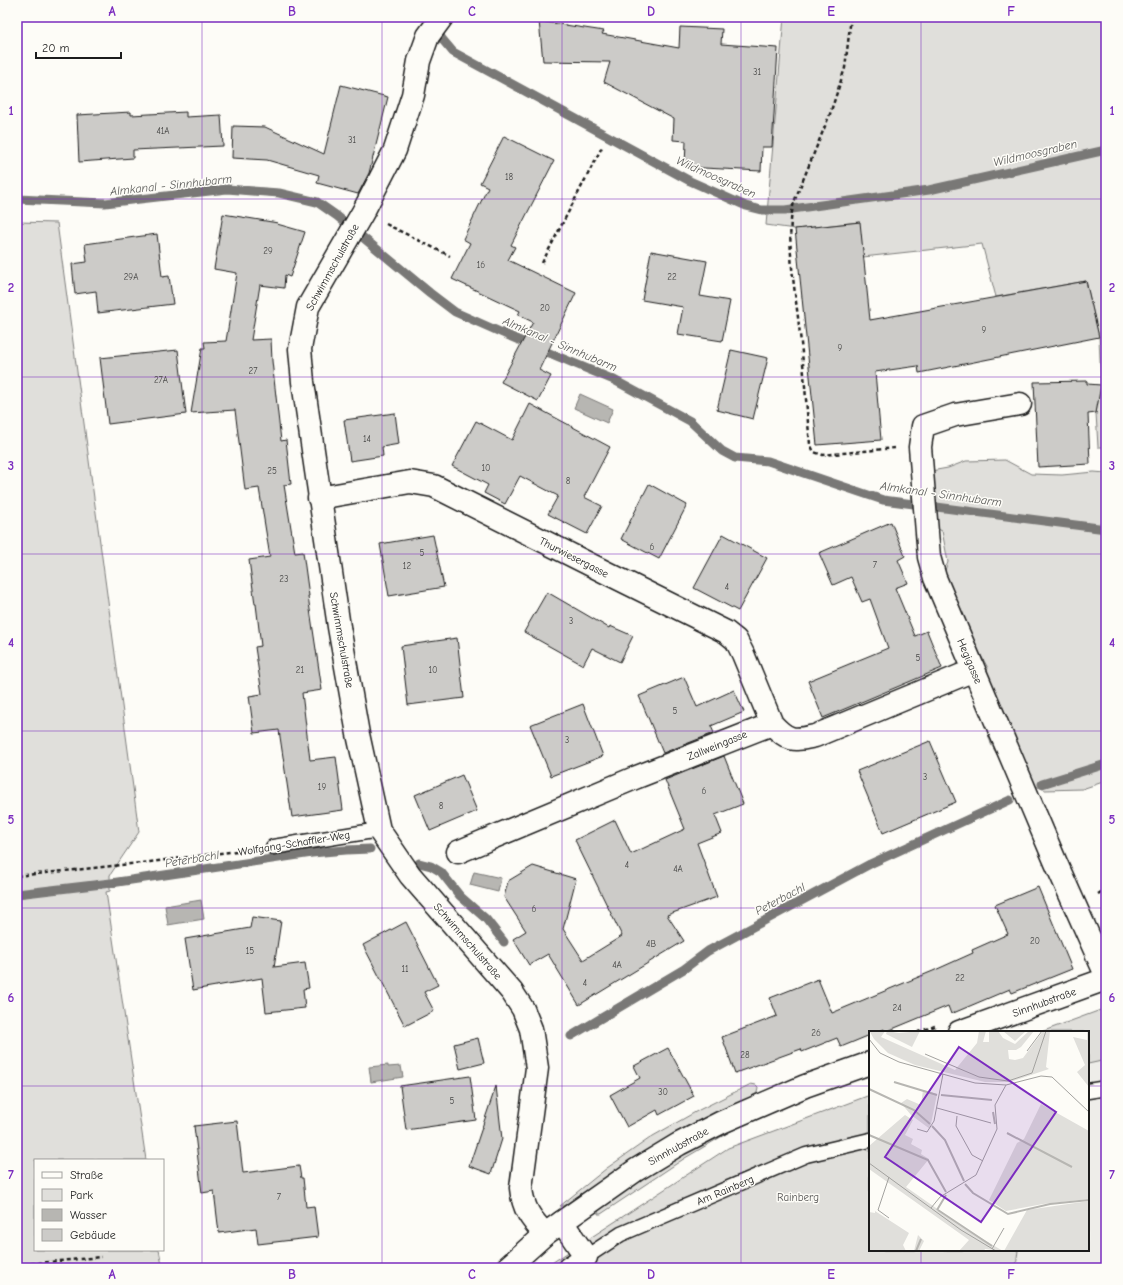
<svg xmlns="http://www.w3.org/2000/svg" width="1123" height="1285" font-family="'Comic Neue',sans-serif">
	<rect width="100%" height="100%" fill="#fdfcf7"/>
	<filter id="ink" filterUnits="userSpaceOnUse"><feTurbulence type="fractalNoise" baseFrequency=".025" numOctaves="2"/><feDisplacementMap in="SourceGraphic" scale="8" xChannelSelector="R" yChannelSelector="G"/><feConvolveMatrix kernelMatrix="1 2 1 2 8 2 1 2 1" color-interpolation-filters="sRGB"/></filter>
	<g filter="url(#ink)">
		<path fill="#eeede9" d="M1106 1060V1268H1017L1018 1250H1088V1064Z"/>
		<path fill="#e0dfdb" stroke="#7e7e7c" d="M784 17H1106V447H1098L1096 413 1101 385 1099 337 1086 281 996 297 982 244 863 257 859 222 795 229 766 225Z
			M17 222 57 223 139 832 110 875V891L106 892 146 1160H35V1250H159L162 1265 130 1268H17Z
			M1005 460 1031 474 1062 475 1094 472 1106 473V781L1082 789 1045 790 1008 774 991 744 978 699 988 668 979 652 946 628 933 602 948 562 942 531 917 518 910 492 914 474 948 468 966 461Z
			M1106 1008V1060L1088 1064V1032H1041Z
			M751 1084 756 1085 758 1087 757 1093 747 1099 660 1143 620 1168 563 1206H560L607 1168 653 1136 699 1110Z
			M870 1095V1250H1018L1016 1268H544L728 1148Z
			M752 1120 731 1131 685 1158 601 1214H598L599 1208 637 1180 723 1131Z"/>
		<path fill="#b7b6b2" stroke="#797876" d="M17 139H20L21 159H17Z
			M580 394 613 409 607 423 574 408Z
			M474 872 501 878 498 892 470 885Z
			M201 900 204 919 168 925 165 906Z
			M388 1065V1067L401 1066 403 1077 371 1082 369 1067Z"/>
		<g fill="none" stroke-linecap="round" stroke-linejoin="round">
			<path stroke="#797876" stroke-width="9" d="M436 27 442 39 453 52 690 181 746 206 762 210H785L929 190 1106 150
				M17 199 105 203 227 189 279 193 317 202 337 216 430 293 455 312 516 339 614 380 690 421 722 451 735 458 768 461 883 500 1106 529
				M1042 784 1106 764
				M419 863 431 866 441 872 460 896 486 919 504 942
				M17 894 111 883 312 853 346 850 370 849
				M571 1036 684 969 708 951 870 864 1010 800"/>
		</g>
		<path fill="#cccbc8" stroke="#1c1c1c" d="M539 21 604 31 602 34 679 48 680 27 722 29 721 44 778 48 772 147H762L761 171 685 167 686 141 673 140 674 119 604 82 610 62 543 61Z
			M341 85 388 97 369 173 358 194 317 183 319 175 267 160 232 158 233 126 265 127 324 154Z
			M131 112V115L186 112V117L221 115 223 146 133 150V158L79 162 77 115Z
			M504 136 554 161 511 245 515 247 508 260 576 293 539 370 551 376 538 401 501 382 533 322 518 315 520 311 452 279 470 243 463 239 488 187 480 183Z
			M223 214 278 223 277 224 305 232 290 277 285 275 284 288 260 285 251 340 271 339 272 361 281 441 286 440 291 484 284 485 295 553 303 552 309 596H308L322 690 302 693 310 760 336 757 343 810 292 817 279 730 254 733 249 696 262 694 255 647 261 646 256 604H255L249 560 270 557 259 488 245 490 235 410 191 413 202 348H205L204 342 226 341 237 273 214 269Z
			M860 222 870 320 1086 281 1099 337 919 373 918 366 875 372 881 440 817 445 795 229Z
			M157 234 162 277 169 276 173 304 98 313 96 291 75 294 72 264 87 262 85 244Z
			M651 251 707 261 700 296 730 301 722 341 678 334 683 307 642 300Z
			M178 350 186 414 108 424 100 358Z
			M731 350 768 358 753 419 717 410Z
			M1087 381V384L1101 385 1096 413 1088 414 1090 464 1038 467 1034 382Z
			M530 404 610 447 584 497 602 506 587 534 548 514 558 496 520 476 505 504 484 493 488 485 452 466 476 421 512 440Z
			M395 413 399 444 382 447 383 456 350 461 344 420Z
			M649 484 687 505 659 559 621 539Z
			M891 522 905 556 898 560 908 583 895 588 915 636 927 631 942 668 823 718 808 681 888 648 870 599 862 602 851 577 833 585 819 553Z
			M723 534 767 558 738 611 694 588Z
			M433 535 444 587 389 596 380 544Z
			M547 592 609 628 610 626 633 636 620 662 592 648 583 665 524 632Z
			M457 638 464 698 408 705 401 646Z
			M684 677 697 707 734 690 744 712 711 726 714 733 663 753 639 696Z
			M583 704 603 756 551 776 530 725Z
			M930 741 956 802 883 833 857 771Z
			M724 756 743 804 715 815 722 833 697 843 717 897 667 915 684 941 579 1005 548 954 529 965 513 939 526 931 504 897 508 881 533 866 576 879 563 929 583 960 622 936 575 840 615 820 631 854 685 829 665 780Z
			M462 775 477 811 430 831 415 795Z
			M1038 887 1072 969 1012 993 1010 989 951 1014 948 1006 885 1032 884 1029 878 1032H870V1035L841 1047 837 1038 802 1052 801 1049 735 1073 722 1037 777 1016 770 998 818 979 832 1013 933 971 973 953 972 950 1008 934 995 905Z
			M252 917 281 921 274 967 305 963 309 988 303 989 305 1008 266 1012 262 978 193 990 185 939 250 928Z
			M406 922 438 985 424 992 434 1011 405 1026 363 945Z
			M478 1038 484 1063 460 1069 454 1044Z
			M668 1048 694 1096 659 1115 657 1110 627 1127 610 1095 640 1078 634 1066Z
			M470 1076 476 1120 406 1130 400 1086Z
			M496 1086 502 1139 491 1174 469 1166Z
			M237 1121 243 1173 299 1166 301 1178H303L306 1207 314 1206 318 1237 258 1244 256 1228 219 1233 214 1191 202 1193 194 1126Z"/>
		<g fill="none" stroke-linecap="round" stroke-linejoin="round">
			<g stroke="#1c1c1c" stroke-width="17">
				<path id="service" d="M273 847 379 830
					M1088 1091 1106 1088
					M586 1257 621 1234 806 1155 870 1140"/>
			</g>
			<g stroke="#1c1c1c" stroke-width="25">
				<path id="minor" d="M442 17 428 36 419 61 413 95 395 150 363 212 308 307 300 349 303 382 339 627 358 734 379 830 410 875 512 992 523 1009 531 1029 537 1068 521 1188C523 1209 531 1219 545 1234
					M1020 404 955 415 923 426 920 447 929 557 935 578 1056 863 1106 975
					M319 498 410 482 434 486 607 573 726 632 736 640 743 654 772 724
					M458 852 637 777 772 724C788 741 793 741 815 736L974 670
					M562 1222 586 1257 569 1268"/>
			</g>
			<g stroke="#1c1c1c" stroke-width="25">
				<path id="tertiary" d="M959 1032 1106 979
					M507 1268 545 1234 636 1170 679 1144 722 1122 805 1086 870 1063"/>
			</g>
			<path stroke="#1c1c1c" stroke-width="2.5" stroke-dasharray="4 3" stroke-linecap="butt" d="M851 17 845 68 830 114 794 202C785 237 795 289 799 326 804 365 806 405 810 444L814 452 823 455 895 448
				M386 224 450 256
				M542 263 602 147
				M17 876 150 862 253 849
				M1098 894 1106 889
				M918 1032 935 1026
				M17 1265 101 1257"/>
			<use href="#service" stroke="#fdfcf7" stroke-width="14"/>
			<use href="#minor" stroke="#fdfcf7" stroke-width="22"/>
			<use href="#tertiary" stroke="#fdfcf7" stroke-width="22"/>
		</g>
	</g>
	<path fill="none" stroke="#7b2cbf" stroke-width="1" stroke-opacity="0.55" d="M202 17V1268M382 17V1268M562 17V1268M741 17V1268M921 17V1032M17 199H1106M17 377H1106M17 554H1106M17 731H1106M17 908H1106M17 1086H870M1088 1086H1106M921 1250V1268"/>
	<g text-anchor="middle" stroke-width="3" stroke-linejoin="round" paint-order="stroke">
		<g font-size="9" fill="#484847">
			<text x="757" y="75">31</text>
			<text x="163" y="134">41A</text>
			<text x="352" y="143">31</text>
			<text x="509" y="180">18</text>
			<text x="268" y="254">29</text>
			<text x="481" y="268">16</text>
			<text x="131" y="280">29A</text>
			<text x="672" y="280">22</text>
			<text x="545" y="311">20</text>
			<text x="984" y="333">9</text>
			<text x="840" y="351">9</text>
			<text x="253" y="374">27</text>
			<text x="161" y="383">27A</text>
			<text x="367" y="442">14</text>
			<text x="486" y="471">10</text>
			<text x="272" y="474">25</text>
			<text x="568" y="484">8</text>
			<text x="652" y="550">6</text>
			<text x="422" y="556">5</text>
			<text x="875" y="568">7</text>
			<text x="407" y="569">12</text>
			<text x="284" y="582">23</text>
			<text x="727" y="590">4</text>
			<text x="571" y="624">3</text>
			<text x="918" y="661">5</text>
			<text x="300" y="673">21</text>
			<text x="433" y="673">10</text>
			<text x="675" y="714">5</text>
			<text x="567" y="743">3</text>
			<text x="925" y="780">3</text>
			<text x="322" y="790">19</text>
			<text x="704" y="794">6</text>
			<text x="441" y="809">8</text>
			<text x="627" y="868">4</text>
			<text x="678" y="872">4A</text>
			<text x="534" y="912">6</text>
			<text x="1035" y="944">20</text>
			<text x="651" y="947">4B</text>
			<text x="250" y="954">15</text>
			<text x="617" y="968">4A</text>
			<text x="405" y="972">11</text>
			<text x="960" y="981">22</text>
			<text x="585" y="986">4</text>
			<text x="897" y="1011">24</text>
			<text x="816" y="1036">26</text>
			<text x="745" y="1058">28</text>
			<text x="663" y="1095">30</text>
			<text x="452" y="1104">5</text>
			<text x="279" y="1200">7</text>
		</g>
		<g font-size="11" fill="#1c1c1c" stroke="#fdfcf7">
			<text transform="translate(332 267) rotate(-61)" y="4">Schwimmschulstraße</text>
			<text transform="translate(574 557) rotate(27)" y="4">Thurwiesergasse</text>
			<text transform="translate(342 640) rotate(80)" y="4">Schwimmschulstraße</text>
			<text transform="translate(970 661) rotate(67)" y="4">Hegigasse</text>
			<text transform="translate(717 745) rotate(-22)" y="4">Zallweingasse</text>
			<text transform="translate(294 843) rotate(-9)" y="4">Wolfgang-Schaffler-Weg</text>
			<text transform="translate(468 941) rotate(49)" y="4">Schwimmschulstraße</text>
			<text transform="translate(1044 1002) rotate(-20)" y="4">Sinnhubstraße</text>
			<text transform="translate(678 1146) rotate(-29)" y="4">Sinnhubstraße</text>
			<text transform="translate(725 1190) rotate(-23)" y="4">Am Rainberg</text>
		</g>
		<g font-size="11" fill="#575655" stroke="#fdfcf7">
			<text x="798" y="1201">Rainberg</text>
		</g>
		<g font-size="12" font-style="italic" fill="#5a5a58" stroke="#fdfcf7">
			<text transform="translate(1035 153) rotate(-13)" y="4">Wildmoosgraben</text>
			<text transform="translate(716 177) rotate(24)" y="4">Wildmoosgraben</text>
			<text transform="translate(171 185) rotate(-6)" y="4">Almkanal - Sinnhubarm</text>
			<text transform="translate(560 344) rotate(23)" y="4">Almkanal - Sinnhubarm</text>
			<text transform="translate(941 494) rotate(8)" y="4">Almkanal - Sinnhubarm</text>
			<text transform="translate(192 859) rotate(-9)" y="4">Peterbachl</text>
			<text transform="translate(780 899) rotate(-28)" y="4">Peterbachl</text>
		</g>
	</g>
	<g transform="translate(869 1031)">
		<rect width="220" height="220" fill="#fdfcf7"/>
		<path d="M16 0 12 6 86 39 108 12 110 0H117L114 11H120V0H129L134 7 146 13 160 0H165L152 16 147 19H139L140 28 146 29 154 27 174 0H181L177 36 180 38 141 51H116L46 34 19 22 5 8 1 1ZM18 0 30 2 51 0 43 16 17 3ZM134 0H157L146 10ZM218 0H220V56L208 41 216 34 204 6 218 9ZM54 59 68 63 61 98 42 84 32 72 38 68 52 74ZM172 73 220 100V168L174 173 137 180 120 169 148 112 155 108ZM36 84 44 89 36 104 44 108 42 113 53 119 52 123 60 128 37 156 97 198 134 220 116 218 115 220H90L100 209 0 138V115ZM220 170V220H135L158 179ZM6 180 40 202 34 214 37 220H0V181L6 182ZM49 204 55 210 50 220H45Z" fill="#e0dfdb"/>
		<path fill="none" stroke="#b7b6b2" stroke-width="2" d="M25 51 68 64M0 58 45 79 61 93M72 64 123 69M124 81 126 93M63 95 76 109 95 150M138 102 203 136M0 104 59 129 77 161M96 153 104 162 139 183 181 173 220 169M68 179 77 164M69 179 123 215M47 220 52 208"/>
		<path fill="none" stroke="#a3a29f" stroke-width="1" d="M0 8 11 22 30 31 106 52 137 54 172 45 183 46 220 81M158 20 173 0M56 23 110 46 139 50 163 42 177 0M68 77 122 92M88 85 87 95 103 124 114 130M48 98 58 101 65 90 74 43M0 132 92 199 127 220M20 146 9 179 20 187M62 177 71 166 107 144 128 98 126 74 137 54M123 218 135 197"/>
		<path fill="#7b2cbf" fill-opacity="0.15" stroke="#7b2cbf" stroke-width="2" d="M90 16 187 81 112 191 16 126Z"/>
		<rect width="220" height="220" fill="none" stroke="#1c1c1c" stroke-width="2"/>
	</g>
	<rect width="1123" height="1285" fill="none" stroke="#fdfcf7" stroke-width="44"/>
	<rect x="34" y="1159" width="130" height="92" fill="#fdfcf7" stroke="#a3a29f"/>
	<rect x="42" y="1172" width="20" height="6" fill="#fdfcf7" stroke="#a3a29f"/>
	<text x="70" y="1179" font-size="12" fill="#1c1c1c">Straße</text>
	<rect x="42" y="1189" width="20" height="12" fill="#e0dfdb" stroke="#a3a29f"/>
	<text x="70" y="1199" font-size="12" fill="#1c1c1c">Park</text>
	<rect x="42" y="1209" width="20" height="12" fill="#b7b6b2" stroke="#a3a29f"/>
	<text x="70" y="1219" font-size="12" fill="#1c1c1c">Wasser</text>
	<rect x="42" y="1229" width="20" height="12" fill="#cccbc8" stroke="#a3a29f"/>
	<text x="70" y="1239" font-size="12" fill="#1c1c1c">Gebäude</text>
	<path d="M36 52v6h85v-6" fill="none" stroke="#1c1c1c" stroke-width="2"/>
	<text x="42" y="52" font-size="12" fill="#1c1c1c" stroke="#fdfcf7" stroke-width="3" paint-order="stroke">20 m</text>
	<rect x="22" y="22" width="1079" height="1241" fill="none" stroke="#7b2cbf" stroke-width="1.5"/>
	<g font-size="13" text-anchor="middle" font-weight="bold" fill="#7b2cbf">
		<text x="112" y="16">A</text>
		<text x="292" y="16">B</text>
		<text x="472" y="16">C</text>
		<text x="651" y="16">D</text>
		<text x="831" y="16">E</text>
		<text x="1011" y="16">F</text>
		<text x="11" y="115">1</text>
		<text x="1112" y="115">1</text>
		<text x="11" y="292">2</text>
		<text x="1112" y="292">2</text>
		<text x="11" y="470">3</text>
		<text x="1112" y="470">3</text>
		<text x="11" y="647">4</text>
		<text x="1112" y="647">4</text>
		<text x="11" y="824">5</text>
		<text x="1112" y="824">5</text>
		<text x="11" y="1002">6</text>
		<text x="1112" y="1002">6</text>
		<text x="11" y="1179">7</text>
		<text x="1112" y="1179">7</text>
		<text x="112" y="1279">A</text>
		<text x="292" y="1279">B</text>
		<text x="472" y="1279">C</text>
		<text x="651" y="1279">D</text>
		<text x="831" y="1279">E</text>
		<text x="1011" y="1279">F</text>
	</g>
</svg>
